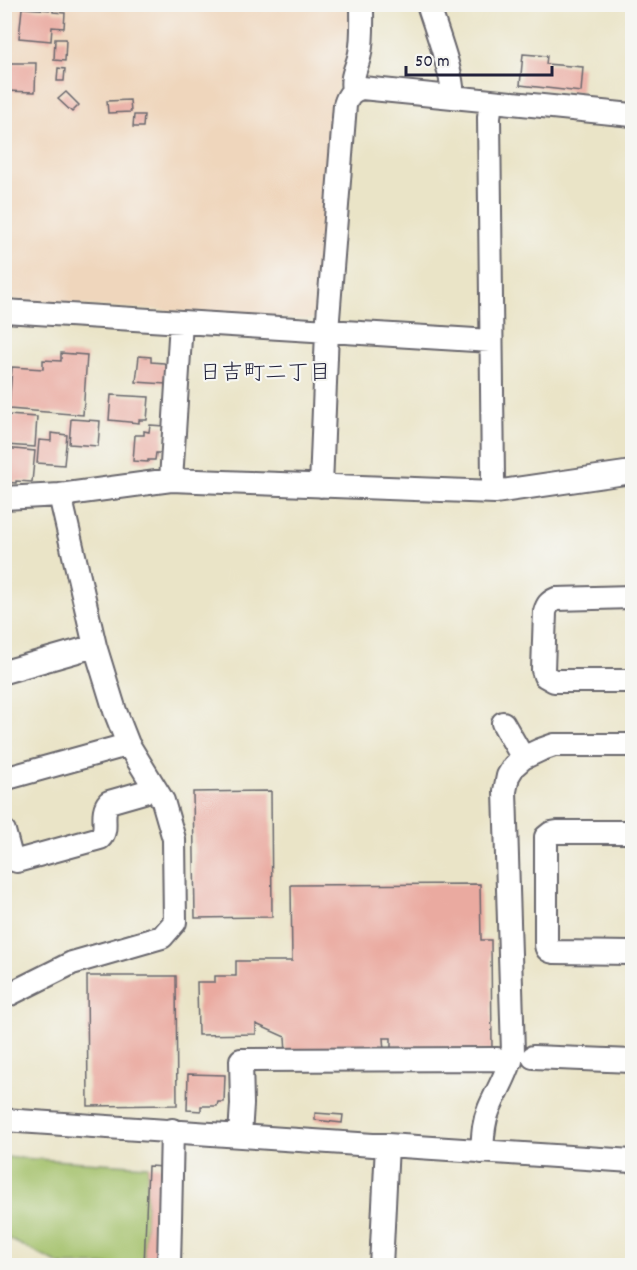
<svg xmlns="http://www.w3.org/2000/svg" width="637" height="1270" font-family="Dekko,'Klee One',sans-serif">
	<rect width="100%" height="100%" fill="#f6f6f2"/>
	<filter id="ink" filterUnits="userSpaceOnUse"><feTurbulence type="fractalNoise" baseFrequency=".0167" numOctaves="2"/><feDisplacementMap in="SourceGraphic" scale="12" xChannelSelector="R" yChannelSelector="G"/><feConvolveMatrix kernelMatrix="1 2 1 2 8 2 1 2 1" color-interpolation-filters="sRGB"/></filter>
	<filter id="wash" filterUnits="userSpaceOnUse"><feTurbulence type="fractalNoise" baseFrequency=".008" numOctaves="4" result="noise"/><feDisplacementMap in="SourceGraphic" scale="24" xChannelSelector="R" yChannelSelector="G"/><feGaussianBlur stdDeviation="1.35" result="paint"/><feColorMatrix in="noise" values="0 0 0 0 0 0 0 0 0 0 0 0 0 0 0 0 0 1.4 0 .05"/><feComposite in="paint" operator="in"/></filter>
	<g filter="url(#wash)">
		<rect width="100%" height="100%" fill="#eae4c7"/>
		<path fill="#efd6bc" d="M4 5H351L350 51 337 89 319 313 311 320 5 300Z"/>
		<path fill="#a2c068" stroke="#627152" stroke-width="1.5" d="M4 1157 148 1166 144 1265H61L5 1237Z"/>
		<g id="blocks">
			<path fill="#eaaaa0" d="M22 8 53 10V12L65 13 64 28 52 27 51 41 19 38Z
				M55 39H66L65 61 54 60Z
				M523 54 547 56 546 64 583 67 581 92 520 85Z
				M4 63H36L35 92 4 91Z
				M58 68 65 69 64 81H57Z
				M66 92 79 105 72 112 58 99Z
				M130 100 131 112 108 113 107 101Z
				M134 115H144L143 127H133Z
				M61 353 87 355 83 415 9 409 12 367 43 369V360L61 361Z
				M139 356 151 357V362L164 363 167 366 166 384 136 382Z
				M111 395 149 397 147 420H139V423L109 420Z
				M7 415 37 417 35 447 5 445Z
				M71 419 100 421 98 446 69 444Z
				M150 425 164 426 162 453H156L155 460H148V462L133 461 135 435H144V431L149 432Z
				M51 433 67 435 64 465 37 463 39 440 51 441Z
				M4 448 35 451 32 482 16 481V483L4 482Z
				M271 791 272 917 195 918 193 792Z
				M480 884 481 940H491L492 1051 391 1052V1038H383L384 1051 286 1053 285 1037 256 1024V1034L198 1035 197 982H215V976H236V961H292L291 885Z
				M87 976H176L177 1105 88 1106Z
				M188 1074 225 1075 224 1102H218L217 1106H201V1111L187 1110Z
				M315 1113 343 1115 342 1123 315 1120Z
				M148 1166 164 1167 160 1266H144Z"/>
		</g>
	</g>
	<g filter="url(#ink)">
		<use href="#blocks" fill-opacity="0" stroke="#68666c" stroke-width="1.5"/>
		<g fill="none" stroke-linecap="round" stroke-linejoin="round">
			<g stroke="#68666c" stroke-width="26">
				<path id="minor" d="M428 4C434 24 456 81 452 97
					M353 90C350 76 358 66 360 53 363 38 362 20 362 4
					M491 102 489 117 493 479 495 492
					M4 311 491 341
					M171 480 181 322
					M321 486 327 331 345 105C348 95 351 91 362 88L632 115
					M4 498 60 495 171 480 495 492 632 472
					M632 597 556 599C549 602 547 605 545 612L543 670 545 676 554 681H632
					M4 672 95 646
					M503 723 523 758
					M4 779 116 748 128 744
					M4 831 11 857 14 860 17 861 100 838C110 829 99 813 109 802L144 792 153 786
					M632 832H557L551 833 546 837V943C546 949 548 951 554 952L632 953
					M4 997 72 963 162 937 175 922 174 839 163 801 128 744 115 711 95 646 60 495
					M533 1057 632 1061
					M4 1120 373 1145H387L632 1161
					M240 1135 242 1104 241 1060 496 1059 511 1061
					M482 1152C483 1137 483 1123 489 1109 497 1090 509 1072 513 1052L505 791 508 776 514 766 523 758 540 750 554 745H632
					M169 1266 172 1130
					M381 1266 387 1145"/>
			</g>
			<use href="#minor" stroke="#fff" stroke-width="22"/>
		</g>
	</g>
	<g text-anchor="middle" stroke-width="4.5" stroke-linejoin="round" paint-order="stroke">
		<g font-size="22" fill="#22223b" stroke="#f6f6f2">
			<text x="265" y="379">日吉町二丁目</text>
		</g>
	</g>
	<rect width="637" height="1270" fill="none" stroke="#f6f6f2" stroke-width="24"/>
	<path d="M406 66v9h146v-9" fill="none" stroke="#22223b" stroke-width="3"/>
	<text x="415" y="66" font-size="18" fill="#22223b" stroke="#f6f6f2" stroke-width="4.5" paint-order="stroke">50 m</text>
</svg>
